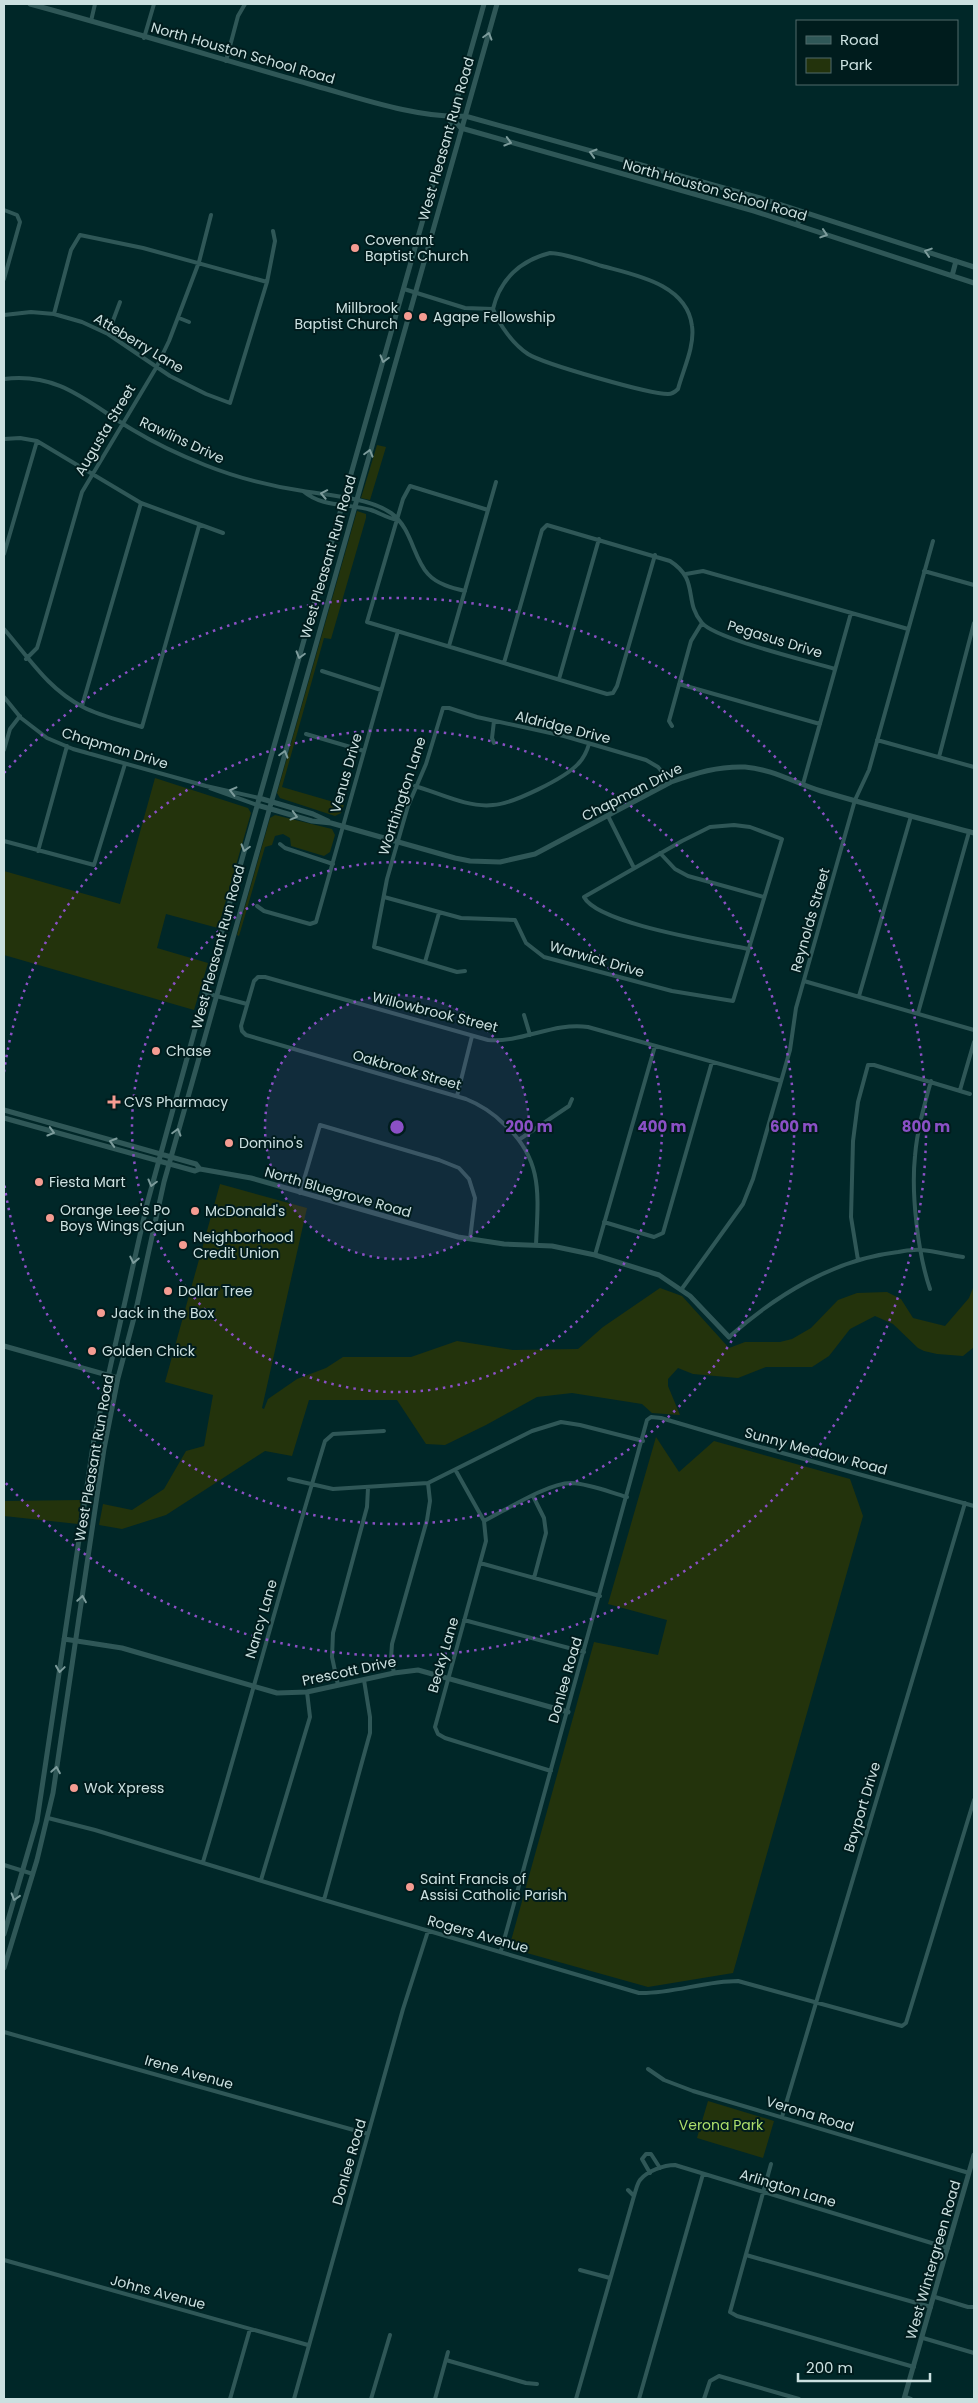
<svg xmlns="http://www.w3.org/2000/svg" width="978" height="2403" font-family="Poppins,sans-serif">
	<rect width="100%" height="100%" fill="#002728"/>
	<path fill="#23330c" d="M377 445 386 447 370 500 361 498Z
		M357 511 366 514V518L331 639 324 638 282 787 344 805 341 813 335 816 280 798 277 793Z
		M155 778 248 808 251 813 218 928 166 914 157 948 208 963 194 1010 4 955V871L120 904Z
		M275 815 332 829 335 835 330 852 324 856 291 846 290 838 283 834 275 836 272 845 265 847 239 936 237 935 270 818Z
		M220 1184 307 1208 262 1408 264 1409 268 1399 297 1379 326 1368 343 1357H411L457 1341 513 1350 578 1349 603 1327 660 1288 682 1296 729 1348 745 1342H780L792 1339 811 1328 838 1300 857 1293 887 1292 901 1299 913 1318 945 1326 969 1298 973 1288 974 1347 963 1356 937 1354 924 1351 918 1348 893 1324 875 1316 850 1329 829 1356 812 1367H766L738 1378 693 1374 678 1368 668 1379V1386L680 1415 652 1413 642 1404 572 1393 537 1397 486 1425 445 1445 426 1444 397 1400H309L292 1456 265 1451 166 1515 122 1529 99 1525 103 1504 132 1510 164 1489 186 1451 204 1446 213 1395 165 1382Z
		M656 1437 679 1472 714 1441 850 1479 863 1516 733 1973 648 1987 509 1948 594 1642 658 1655 667 1620 608 1604Z
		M81 1500 78 1524 4 1516V1501Z
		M708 2101 774 2121 763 2158 697 2138Z"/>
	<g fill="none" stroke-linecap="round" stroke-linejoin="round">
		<path stroke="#2f5757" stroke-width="4" d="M91 21 95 4
			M144 38 154 4
			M226 61 238 16 245 4
			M4 210 17 215 20 222 4 279
			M550 253C568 254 585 261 602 266 635 275 687 284 692 326 695 346 683 370 678 389 675 392 672 394 668 394 649 394 544 364 528 354 513 344 500 326 493 309 500 279 521 260 550 253Z
			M404 289 465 308 493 309
			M54 314 71 250 80 235 143 248 267 282
			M4 315 31 312 54 314 82 322 108 334 170 376 206 394 230 403 267 282 275 241 273 231
			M179 318 189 322
			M108 334 120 302
			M4 379C60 372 89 404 133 430 156 444 180 455 205 465 235 477 270 486 303 491 328 495 370 498 391 513 412 528 413 558 428 574 437 584 452 588 465 591
			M4 439 20 438 37 441 141 503 223 533
			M303 491C323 508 347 503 371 510 380 513 387 518 397 520
			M488 510 410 486 403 499 367 622 607 694 613 693 617 686 655 555
			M4 554 37 441
			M924 571 974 585
			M686 574 703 571 908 629
			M4 629C29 658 48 689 83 707 100 716 123 721 142 727L199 526
			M449 646 496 482
			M26 659 37 648 40 638 82 492 156 368 169 341 199 262 211 215
			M504 663 542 530 547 525 670 561C700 580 683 601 702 623 716 639 809 661 835 669
			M322 671 381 690
			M559 679 599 539
			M679 684 820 724
			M4 697 21 718 47 738 73 749 206 786 259 798
			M82 706 141 503
			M494 721 492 738 494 743
			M672 726 669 721 691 641 702 623
			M306 734 364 751
			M877 740 974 767
			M4 750 10 729 20 716
			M939 757 974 623
			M803 784 851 613
			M415 786C439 793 468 808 493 805 513 804 565 778 578 764 584 758 587 751 589 744
			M210 788 257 805
			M608 816 634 868
			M4 841 94 865 125 764
			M280 844 285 848 333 864
			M38 851 67 746
			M660 853 675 869 688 876 764 897
			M384 897 461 918 515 920 526 943 544 957 672 991 733 1001 782 839 750 827 734 825 710 827 682 841 584 897C598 924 716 942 748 949
			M257 906 264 911 310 924 316 922 398 631
			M425 962 439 913
			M465 971 457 972 374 947 387 879 408 806 426 764 443 708H449L477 717 564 736 646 760 658 767 671 782
			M804 981 974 1030
			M205 993 247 1004
			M859 996 911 816
			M918 1013 969 832
			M524 1015 530 1035
			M960 1090 974 1042
			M457 1096 472 1036
			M520 1139 569 1106 572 1099
			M300 1193 320 1125 439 1160 459 1168 469 1179 475 1198 470 1239
			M604 1222 654 1237 663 1233 712 1062
			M536 1245C538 1196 544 1160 504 1124 493 1113 481 1105 466 1099L246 1035 242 1031 241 1026 254 981 258 977H265L488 1040C522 1043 553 1022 588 1027L781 1081
			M595 1255 655 1046
			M858 1260 851 1217 853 1141 858 1102 868 1065H874L970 1094
			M930 1289C918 1254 911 1194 915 1156 917 1131 924 1106 931 1081
			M681 1290 743 1204 753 1179 790 1050 796 1008 855 800 869 770 933 541
			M729 1337C776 1295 835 1259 898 1252 905 1251 914 1249 921 1250 935 1251 949 1255 963 1257
			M456 1471 484 1521 486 1541 435 1727 438 1734 445 1738 551 1771
			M289 1479 333 1489 428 1483 532 1431 561 1422 580 1425 643 1441
			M533 1496 544 1518 546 1533 534 1578
			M484 1521C506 1510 548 1483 571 1483 591 1484 609 1492 627 1497
			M480 1563 600 1596
			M464 1620 584 1652
			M394 1673 391 1658 392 1644 427 1520 430 1501 428 1483
			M338 1685 332 1657 333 1633 367 1507 368 1488
			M48 1818 95 1830 324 1900 639 1993C672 1994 704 1981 738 1981L902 2026 906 2023 974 1800
			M203 1862C245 1722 282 1581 325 1441L333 1434 384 1431
			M4 1865 33 1874
			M261 1880 310 1717 307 1692
			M324 1900 370 1733V1717L364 1680
			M501 1951 647 1420 651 1417 661 1418 746 1443 974 1506
			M4 2032 368 2134
			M648 2069 664 2080 693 2091 969 2173
			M782 2117 965 1503
			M771 2164 730 2312 737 2316 914 2367
			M650 2173 642 2159 646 2154H651L660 2168
			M634 2196C636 2190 637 2184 640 2180 647 2171 664 2165 675 2165L948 2248
			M746 2255 931 2307
			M4 2260 308 2345
			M580 2270 610 2278
			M935 2297 968 2307H974
			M923 2338 974 2353
			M446 2360 526 2383 537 2384
			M905 2397 911 2399
			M230 2399 250 2329
			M294 2399 403 2009 428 1931
			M371 2399 390 2335
			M435 2399 448 2352
			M576 2399 634 2196 628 2190
			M639 2399 703 2174
			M704 2399 710 2381 719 2376 799 2399"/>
		<path stroke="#2f5757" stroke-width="5" d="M30 4C126 30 221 59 316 86 359 98 420 119 465 116L760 198 974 267
			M451 117 461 128 754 211 974 283
			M797 225 802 212
			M952 276 956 261
			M259 798 313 814 328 821
			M257 805 312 821 331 823 455 858 470 861 500 862 535 854 671 782C696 773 718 766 745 767 772 769 795 783 821 791 871 806 923 819 974 833
			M4 1110 196 1164 200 1169
			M4 1118 195 1171 200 1169 251 1178 458 1237 504 1244 552 1246 595 1255 659 1275 690 1296 729 1337
			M4 1346 118 1378
			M64 1639 122 1648 277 1693 307 1692 394 1673 418 1670 568 1712
			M4 1934 37 1821 94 1439 147 1204 233 891 484 4
			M4 1968 37 1860 53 1793 104 1449 118 1378 135 1314 164 1182 497 4
			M904 2399 974 2155"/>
	</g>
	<defs><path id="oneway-chevron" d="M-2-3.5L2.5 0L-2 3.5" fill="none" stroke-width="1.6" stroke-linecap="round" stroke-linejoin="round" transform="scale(1.25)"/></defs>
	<g stroke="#7d9c9c">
		<use href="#oneway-chevron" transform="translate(488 36) rotate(-74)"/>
		<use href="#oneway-chevron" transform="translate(508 142) rotate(16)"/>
		<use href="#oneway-chevron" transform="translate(593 153) rotate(-164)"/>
		<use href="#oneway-chevron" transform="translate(824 234) rotate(18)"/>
		<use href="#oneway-chevron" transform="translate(928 252) rotate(-162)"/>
		<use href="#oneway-chevron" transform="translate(384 359) rotate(106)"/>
		<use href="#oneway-chevron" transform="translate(369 453) rotate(-74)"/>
		<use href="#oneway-chevron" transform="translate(324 494) rotate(-169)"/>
		<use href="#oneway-chevron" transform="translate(300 655) rotate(106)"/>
		<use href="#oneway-chevron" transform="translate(284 754) rotate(-74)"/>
		<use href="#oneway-chevron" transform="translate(233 791) rotate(-166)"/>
		<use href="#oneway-chevron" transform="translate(294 816) rotate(15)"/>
		<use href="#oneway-chevron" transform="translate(245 848) rotate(106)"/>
		<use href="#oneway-chevron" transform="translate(51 1132) rotate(16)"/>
		<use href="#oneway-chevron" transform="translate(177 1132) rotate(-74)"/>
		<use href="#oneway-chevron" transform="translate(113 1142) rotate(-164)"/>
		<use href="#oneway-chevron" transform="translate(152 1183) rotate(105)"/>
		<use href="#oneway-chevron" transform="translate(134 1260) rotate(102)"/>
		<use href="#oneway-chevron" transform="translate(82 1599) rotate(-81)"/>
		<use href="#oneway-chevron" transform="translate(60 1669) rotate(98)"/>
		<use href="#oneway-chevron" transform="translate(56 1770) rotate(-81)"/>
		<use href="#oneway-chevron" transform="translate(15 1897) rotate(107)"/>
	</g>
	<circle cx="397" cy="1127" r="132" fill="#8b50c6" fill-opacity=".12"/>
	<g fill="none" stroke="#8b50c6" stroke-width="2.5" stroke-dasharray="2.5 5">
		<circle cx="397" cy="1127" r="132"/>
		<circle cx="397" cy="1127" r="265"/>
		<path d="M4 1072A397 397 0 1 1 4 1182"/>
		<path d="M4 773A529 529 0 1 1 4 1481"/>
	</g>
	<g fill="#f59c92" stroke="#001c1d" stroke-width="2">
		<circle cx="355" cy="248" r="5"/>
		<circle cx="408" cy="316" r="5"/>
		<circle cx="423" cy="317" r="5"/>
		<circle cx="156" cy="1051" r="5"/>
		<path d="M111.5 1094.5h5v5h5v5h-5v5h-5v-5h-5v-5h5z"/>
		<circle cx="229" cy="1143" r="5"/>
		<circle cx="39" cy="1182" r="5"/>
		<circle cx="195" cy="1211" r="5"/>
		<circle cx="50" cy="1218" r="5"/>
		<circle cx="183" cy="1245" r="5"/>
		<circle cx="168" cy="1291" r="5"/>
		<circle cx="101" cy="1313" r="5"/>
		<circle cx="92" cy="1351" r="5"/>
		<circle cx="74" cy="1788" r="5"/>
		<circle cx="410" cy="1887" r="5"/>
	</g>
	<g text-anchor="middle" stroke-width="4" stroke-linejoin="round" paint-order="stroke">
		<g font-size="14" fill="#cbe0e0" stroke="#001c1d">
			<text transform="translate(243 53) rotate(16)" y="5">North Houston School Road</text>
			<text transform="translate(446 139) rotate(-74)" y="5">West Pleasant Run Road</text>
			<text transform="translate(715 190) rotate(16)" y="5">North Houston School Road</text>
			<text transform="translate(139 343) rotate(31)" y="5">Atteberry Lane</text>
			<text transform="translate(105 430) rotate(-59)" y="5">Augusta Street</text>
			<text transform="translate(182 440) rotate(25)" y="5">Rawlins Drive</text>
			<text transform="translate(328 557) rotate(-74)" y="5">West Pleasant Run Road</text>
			<text transform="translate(775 639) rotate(17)" y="5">Pegasus Drive</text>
			<text transform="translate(563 727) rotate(14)" y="5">Aldridge Drive</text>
			<text transform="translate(115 748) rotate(17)" y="5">Chapman Drive</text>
			<text transform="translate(346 773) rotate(-74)" y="5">Venus Drive</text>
			<text transform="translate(632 792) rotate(-27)" y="5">Chapman Drive</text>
			<text transform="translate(402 796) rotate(-72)" y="5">Worthington Lane</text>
			<text transform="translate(810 920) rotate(-74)" y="5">Reynolds Street</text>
			<text transform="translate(218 947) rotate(-75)" y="5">West Pleasant Run Road</text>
			<text transform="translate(597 959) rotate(16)" y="5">Warwick Drive</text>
			<text transform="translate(435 1012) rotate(14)" y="5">Willowbrook Street</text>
			<text transform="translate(407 1070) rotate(16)" y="5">Oakbrook Street</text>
			<text transform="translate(338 1192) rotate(16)" y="5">North Bluegrove Road</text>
			<text transform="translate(816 1451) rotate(15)" y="5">Sunny Meadow Road</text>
			<text transform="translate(94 1458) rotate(-80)" y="5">West Pleasant Run Road</text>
			<text transform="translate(261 1619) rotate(-74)" y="5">Nancy Lane</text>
			<text transform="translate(443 1655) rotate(-74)" y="5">Becky Lane</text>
			<text transform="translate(349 1671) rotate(-12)" y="5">Prescott Drive</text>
			<text transform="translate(565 1680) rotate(-74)" y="5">Donlee Road</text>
			<text transform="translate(862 1807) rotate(-73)" y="5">Bayport Drive</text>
			<text transform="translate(478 1934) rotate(16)" y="5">Rogers Avenue</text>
			<text transform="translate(189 2072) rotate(16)" y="5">Irene Avenue</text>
			<text transform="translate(810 2114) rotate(17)" y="5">Verona Road</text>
			<text transform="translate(349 2162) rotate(-74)" y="5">Donlee Road</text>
			<text transform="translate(788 2188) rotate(17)" y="5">Arlington Lane</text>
			<text transform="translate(933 2260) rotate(-74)" y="5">West Wintergreen Road</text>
			<text transform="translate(158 2292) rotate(15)" y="5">Johns Avenue</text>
		</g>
		<g font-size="14" fill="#cbe0e0" stroke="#001c1d" text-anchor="start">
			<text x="365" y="245">Covenant<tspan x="365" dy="16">Baptist Church</tspan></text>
			<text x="398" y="313" text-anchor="end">Millbrook<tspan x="398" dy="16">Baptist Church</tspan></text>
			<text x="433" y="322">Agape Fellowship</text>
			<text x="166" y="1056">Chase</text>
			<text x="124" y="1107">CVS Pharmacy</text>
			<text x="239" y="1148">Domino's</text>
			<text x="49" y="1187">Fiesta Mart</text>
			<text x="60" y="1215">Orange Lee's Po<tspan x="60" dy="16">Boys Wings Cajun</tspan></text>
			<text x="205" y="1216">McDonald's</text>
			<text x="193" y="1242">Neighborhood<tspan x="193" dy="16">Credit Union</tspan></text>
			<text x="178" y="1296">Dollar Tree</text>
			<text x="111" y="1318">Jack in the Box</text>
			<text x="102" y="1356">Golden Chick</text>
			<text x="84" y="1793">Wok Xpress</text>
			<text x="420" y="1884">Saint Francis of<tspan x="420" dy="16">Assisi Catholic Parish</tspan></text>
		</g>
		<g font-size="14" fill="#addf6c" stroke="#001c1d">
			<text x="721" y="2130">Verona Park</text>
		</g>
	</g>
	<circle cx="397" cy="1127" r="8" fill="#8b50c6" stroke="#001c1d" stroke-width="2.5"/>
	<g font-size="15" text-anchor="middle" font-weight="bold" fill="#8b50c6" stroke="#001c1d" stroke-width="4" stroke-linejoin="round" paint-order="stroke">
		<text x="529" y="1132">200 m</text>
		<text x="662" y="1132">400 m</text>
		<text x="794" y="1132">600 m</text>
		<text x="926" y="1132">800 m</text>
	</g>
	<rect width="978" height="2403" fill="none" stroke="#cbe0e0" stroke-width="10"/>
	<rect x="796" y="20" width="162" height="65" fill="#001c1d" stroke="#516a6b"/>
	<rect x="806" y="36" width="25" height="8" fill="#2f5757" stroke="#516a6b"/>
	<text x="840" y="45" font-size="15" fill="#cbe0e0">Road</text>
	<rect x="806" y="58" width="25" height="15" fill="#23330c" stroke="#516a6b"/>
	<text x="840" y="70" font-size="15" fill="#cbe0e0">Park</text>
	<path d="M798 2373v8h132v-8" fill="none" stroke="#cbe0e0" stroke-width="2.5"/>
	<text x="806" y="2373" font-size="15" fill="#cbe0e0" stroke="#001c1d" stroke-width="4" paint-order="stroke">200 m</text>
</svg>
